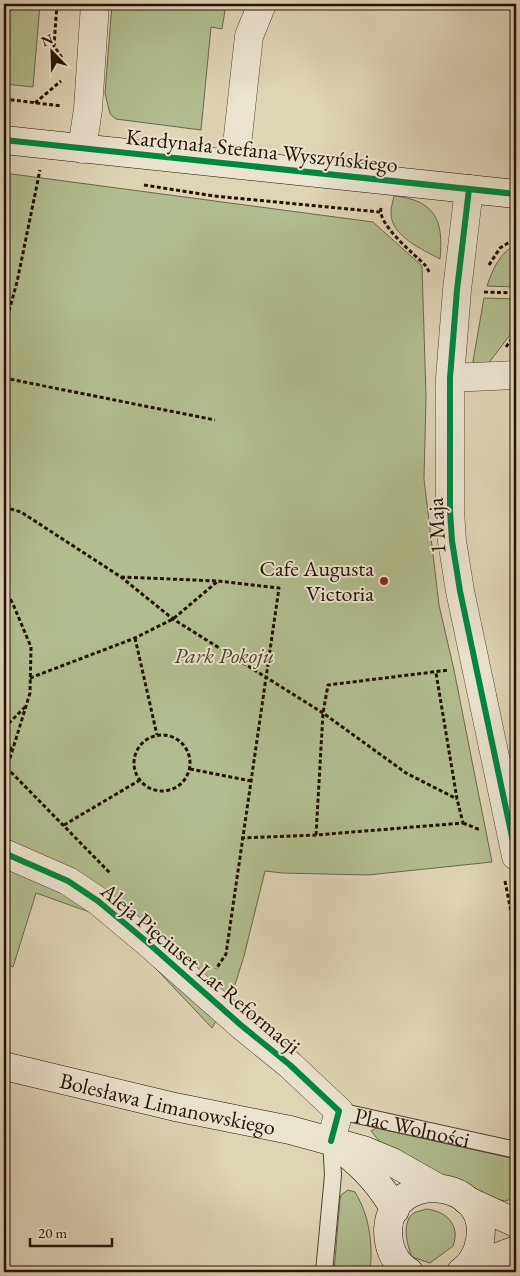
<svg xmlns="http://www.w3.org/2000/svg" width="520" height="1276" font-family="'EB Garamond',serif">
	<rect width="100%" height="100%" fill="#ded4b6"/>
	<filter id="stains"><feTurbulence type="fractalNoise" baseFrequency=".004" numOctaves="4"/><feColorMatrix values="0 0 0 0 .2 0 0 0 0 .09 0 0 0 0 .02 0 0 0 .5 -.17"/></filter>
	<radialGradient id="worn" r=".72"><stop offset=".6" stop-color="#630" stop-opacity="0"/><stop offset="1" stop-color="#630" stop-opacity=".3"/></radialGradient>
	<path fill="#b1bd8e" stroke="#6b6849" d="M4 4H40L33 87 4 84Z
		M112 4H226L222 29 211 27 201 130 116 119 110 114 105 93Z
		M4 173 373 222 422 266 426 397 424 479 439 605 454 670 492 862 368 875 282 873 265 871 244 956 233 991 212 1028 109 919 36 893 13 967 4 965Z
		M394 196C435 200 444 220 440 259 422 249 390 236 391 212 391 207 393 201 394 196Z
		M516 244V287L487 286C493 268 500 253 516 244Z
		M484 298 516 299V327L488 364 476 366 473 361Z
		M376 1128 516 1159V1198L505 1201 497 1199 438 1173 380 1142 371 1131Z
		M348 1190 355 1192C370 1217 373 1244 370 1272H334L340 1199 341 1195Z
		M426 1209C446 1211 461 1225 453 1246L430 1263 412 1257C407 1246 401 1221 414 1213 417 1211 422 1211 426 1209Z"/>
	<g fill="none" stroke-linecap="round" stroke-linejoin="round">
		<g stroke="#534230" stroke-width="18">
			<g id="lane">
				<path id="s1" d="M339 1111 516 1150"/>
				<path d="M324 1272 333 1175 331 1141"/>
			</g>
		</g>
		<g stroke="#534230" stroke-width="29">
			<path id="street" d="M82 149 88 109 95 4
				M236 164 237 145 249 36 262 4
				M469 189 457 290 450 378V511L452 541 460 591 516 856
				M450 378 516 375
				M4 853 68 881 98 901 147 942 242 1026 290 1065 339 1111 331 1141"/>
		</g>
		<g stroke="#251204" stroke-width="29">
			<g id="secondary">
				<path d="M4 140 516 194"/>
				<path id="s2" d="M4 1066 175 1107 290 1130 363 1150 392 1162 438 1188"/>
				<path d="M342 1150C365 1167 381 1185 395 1210"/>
				<path d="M466 1200 516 1223"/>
				<path d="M468 1268 516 1250"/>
				<path d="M409 1272C394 1263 388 1247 388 1230 391 1168 491 1178 480 1240 478 1253 472 1264 461 1272"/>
			</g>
		</g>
		<path stroke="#251204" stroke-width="3" stroke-dasharray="4 2.5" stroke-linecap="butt" d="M57 4 54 46 62 58
			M4 99 62 106
			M35 103 61 81
			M144 185 214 196 380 212
			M381 208C377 224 414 254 425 265L430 273
			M489 265 500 248 516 238
			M484 292 516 293
			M4 323 9 311 17 282 40 170
			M506 347 516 333
			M4 378 215 420
			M4 507 21 512 121 577 173 619 323 713 406 773 457 799
			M121 577 218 581 279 588 226 954 216 969
			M4 588 13 604 31 647 30 693 7 768 110 873
			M135 638 157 735
			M30 678 135 638 173 619 218 581
			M4 728 25 707
			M134 763a28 28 0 1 1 56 0a28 28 0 1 1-56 0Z
			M4 754 13 747
			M190 769 251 781
			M463 823 478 829H481
			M64 825 140 780
			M316 835 323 713 328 685 449 670
			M241 838 316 835 463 823 457 799 436 673
			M505 881 516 937"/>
		<use href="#lane" stroke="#eae3d0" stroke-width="16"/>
		<use href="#street" stroke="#eae3d0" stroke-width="28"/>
		<use href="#secondary" stroke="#eae3d0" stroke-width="28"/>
		<g stroke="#eae3d0" stroke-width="9">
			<path id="cycleway" d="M4 140 516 194
				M469 189 457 290 450 378V511L452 541 460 591 516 856
				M4 853 68 881 98 901 147 942 242 1026 290 1065 339 1111 331 1141"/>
		</g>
		<use href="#cycleway" stroke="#00873e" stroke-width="6"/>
	</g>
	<circle fill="#8f2418" stroke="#eae3d0" stroke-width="2" cx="384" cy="581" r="5"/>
	<g text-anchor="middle" stroke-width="4" stroke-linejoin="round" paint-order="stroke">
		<g font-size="22" fill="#251204" stroke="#eae3d0">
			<text transform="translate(262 150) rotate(6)" y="8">Kardynała Stefana Wyszyńskiego</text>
			<text transform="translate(436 526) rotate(-93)" y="8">1 Maja</text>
			<text transform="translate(201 968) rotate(40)" y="8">Aleja Pięciuset Lat Reformacji</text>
			<text dy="8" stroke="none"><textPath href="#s2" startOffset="168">Bolesława Limanowskiego</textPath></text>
			<text dy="8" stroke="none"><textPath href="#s1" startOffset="75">Plac Wolności</textPath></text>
		</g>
		<g font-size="22" fill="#251204" stroke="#eae3d0" text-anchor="end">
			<text x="374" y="576">Cafe Augusta<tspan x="374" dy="25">Victoria</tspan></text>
		</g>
		<g font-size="22" font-style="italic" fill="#4f452d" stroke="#eae3d0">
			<text x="224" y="663">Park Pokoju</text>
		</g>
	</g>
	<rect width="520" height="1276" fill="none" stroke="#ded4b6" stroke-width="20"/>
	<rect x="5" y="5" width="510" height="1266" fill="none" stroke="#251204" stroke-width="2.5"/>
	<rect x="10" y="10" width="500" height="1256" fill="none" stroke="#251204"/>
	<g transform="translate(52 52) rotate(337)" stroke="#eae3d0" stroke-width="4" paint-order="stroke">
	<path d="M0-4L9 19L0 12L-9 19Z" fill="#251204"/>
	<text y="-8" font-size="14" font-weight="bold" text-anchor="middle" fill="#251204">N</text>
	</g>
	<path d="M30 1238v8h82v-8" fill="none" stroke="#251204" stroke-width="2.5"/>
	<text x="38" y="1238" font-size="15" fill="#251204" stroke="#eae3d0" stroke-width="4" paint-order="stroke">20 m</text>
	<rect width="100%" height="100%" filter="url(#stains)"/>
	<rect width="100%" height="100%" fill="url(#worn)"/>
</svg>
